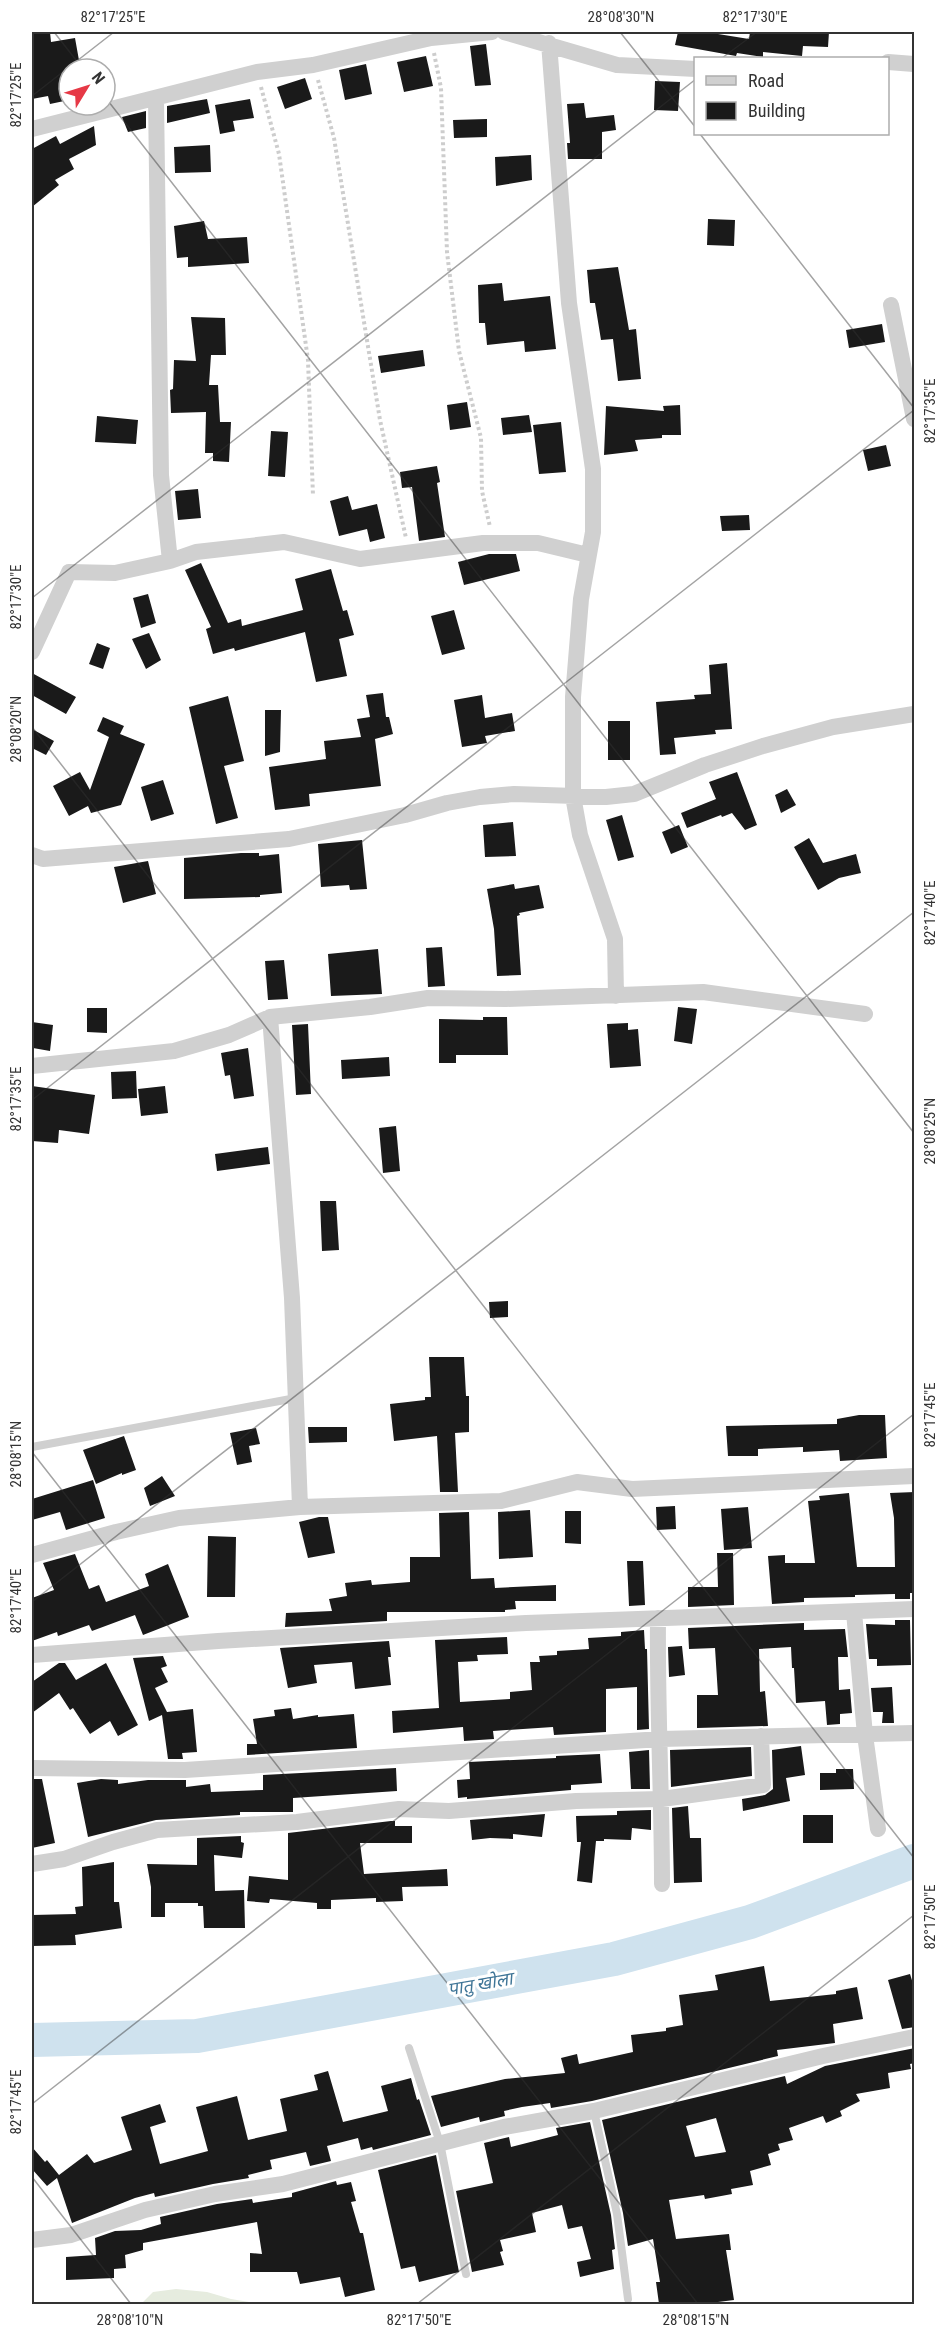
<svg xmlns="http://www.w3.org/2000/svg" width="946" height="2336" font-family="'Roboto Condensed','Noto Sans Devanagari',sans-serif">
	<rect width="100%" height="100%" fill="#fff"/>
	<path fill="#e6ecdf" d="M176 2289 207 2292 231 2299 255 2303 284 2304H141L153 2292Z"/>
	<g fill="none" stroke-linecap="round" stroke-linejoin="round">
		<path stroke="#cfe2ee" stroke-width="34" d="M32 2040 197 2036 614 1959 750 1922 914 1861"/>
	</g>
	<path fill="#1a1a1a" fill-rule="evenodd" d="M32 32H50L51 42 75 38 80 66 69 67V100L50 104 48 96 32 99Z
		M678 32 718 34 749 39 750 32H829L828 47 803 46 802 56 763 52V57L737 53 736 56 675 45Z
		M486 44 491 85 475 86 470 46Z
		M426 56 433 86 404 92 397 62Z
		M366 64 372 94 345 100 339 70Z
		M305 78 312 99 285 109 277 87Z
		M655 81 680 82 678 111 654 110Z
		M207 99 210 113 167 123V106Z
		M250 99 254 118 233 121 235 131 220 134 215 105Z
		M584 103 586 118 614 115 616 130 602 132V159H568L567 143H570L567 104Z
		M146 111V128L128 132 122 117Z
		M487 119V137L454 138 453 120Z
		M94 126 96 145 69 159 74 169 55 180 59 185 32 207V149L56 136 60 144Z
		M210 145 211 172 175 173 174 147Z
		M531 155 532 180 496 186 495 157Z
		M708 219 735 220 734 246 707 245Z
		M204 221 208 239 247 237 249 263 188 267V257L177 258 174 226Z
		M618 267 629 330 636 329 641 379 618 381 613 339 601 340 595 303H590L587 270Z
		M502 283 504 301 550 296 556 349 525 352 524 341 487 345 485 323H479L478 285Z
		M191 317 225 318 226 355H211L209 385H218L220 422H231L229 462 213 461V453H205L206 412 171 413 170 390 173 389 174 360 196 361Z
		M882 324 885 342 849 348 846 330Z
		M423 350 425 366 381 373 378 356Z
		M467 402 471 427 450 430 447 405Z
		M680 405 681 435H662V438L635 440 638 451 604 455 606 406 664 411 663 406Z
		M529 415 532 432 503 435 501 418Z
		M97 416 138 420 136 444 95 442Z
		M561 422 566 472 539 474 533 425Z
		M271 431 288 432 285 477 268 476Z
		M886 445 891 466 868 471 863 450Z
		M437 466 440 482 437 483 445 537 419 541 412 487 402 488 400 472Z
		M198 489 201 518 178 520 175 491Z
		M348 496 352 510 377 504 385 538 370 542 367 529 339 536 330 501Z
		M749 515 750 530 722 531 720 516Z
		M489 554H516L520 571 464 585 458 562Z
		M201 563 228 623 241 619 242 626 303 610 295 579 331 569 343 611 347 610 354 635 339 639 347 676 316 682 305 632 235 651 234 648 213 654 206 629 211 627 185 570Z
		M148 594 156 623 141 628 133 598Z
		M454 610 465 649 442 655 431 616Z
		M149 633 161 660 146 669 132 639Z
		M97 643 110 648 103 669 89 664Z
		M727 663 732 729 715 730 716 734 674 738 676 754 660 755 656 702 695 699 694 695 711 694 709 665Z
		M32 673 76 697 66 714 32 695Z
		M383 693 386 717H389L393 734 375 739 381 786 309 794 310 806 275 810 269 767 326 759 324 741 361 737 357 719 370 717 366 695Z
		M482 695 485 718 512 713 515 731 485 736 487 743 462 747 454 700Z
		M228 696 244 761 224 766 238 818 216 824 189 707Z
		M265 710H281L280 752 265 756Z
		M103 717 124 726 120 734 145 744 121 805 91 813 88 806 69 816 53 786 80 772 90 790 109 737 97 731Z
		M608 721H630V760H608Z
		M32 729 54 741 46 755 32 748Z
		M737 772 757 825 745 830 732 813 722 817 721 815 687 828 681 813 716 799 709 782Z
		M163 780 174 814 151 821 141 787Z
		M787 789 796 805 781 813 775 795Z
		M622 815 634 857 618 861 606 820Z
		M513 822 516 856 485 857 483 825Z
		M679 825 688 847 671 854 662 832Z
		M809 838 823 863 856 854 861 873 839 878 818 890 794 847Z
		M362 840 367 889 350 890 349 885 321 887 318 844Z
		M241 853H259V856L279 854 282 893 260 895V897L184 899V858Z
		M148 861 156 894 123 903 114 867Z
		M514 884 515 889 539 885 544 908 519 913 520 915 517 916 521 975 497 976 494 929 487 889Z
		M442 947 445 986 428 987 426 948Z
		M378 949 382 994 331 996 328 954Z
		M284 960 288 999 268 1000 265 961Z
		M678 1007 697 1009 692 1044 674 1041Z
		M87 1008H107V1033L87 1032Z
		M483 1017H507L508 1055H456V1063H439V1019L483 1020Z
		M32 1022 53 1025 50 1051 33 1048 34 1039H32Z
		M628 1023V1030L638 1029 641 1066 610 1068 607 1024Z
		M308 1024 311 1094 296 1095 292 1025Z
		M248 1048 254 1096 234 1099 230 1075 225 1076 221 1053Z
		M389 1057 390 1076 342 1079 341 1060Z
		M136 1071 137 1098 112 1099 111 1072Z
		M32 1086 95 1095 89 1134 59 1130 58 1143 32 1141Z
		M165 1086 168 1113 141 1116 138 1089Z
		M396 1126 400 1171 383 1173 379 1128Z
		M268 1147 270 1164 217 1171 215 1154Z
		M320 1201H336L339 1250 322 1251Z
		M508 1301V1317L490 1318 489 1302Z
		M429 1357H464L466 1396H469V1432L455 1433 458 1492H440L437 1436 394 1441 390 1404 425 1400V1397H431Z
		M859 1415H885L887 1458 840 1461 839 1450 803 1452V1447L758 1449V1456H728L726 1426 837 1424V1419Z
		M308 1427H347V1442L309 1443Z
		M256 1428 260 1444 249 1446 252 1462 237 1465 230 1433Z
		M124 1436 136 1470 122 1475V1473L96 1484 83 1450Z
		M162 1476 175 1496 150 1506 144 1488Z
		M93 1480 105 1518 66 1530 60 1512 32 1520V1499Z
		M915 1492V1537H912L913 1593H910V1599H895V1594L855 1595V1597L804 1598V1602L772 1604 768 1556 785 1555V1563H815L808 1501 820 1500 819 1496 849 1493 857 1567H895L894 1518 890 1493Z
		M675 1506 676 1529 657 1530 656 1507Z
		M748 1507 752 1548 724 1550 721 1509Z
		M530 1510 533 1557 499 1559 498 1512Z
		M565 1511H581V1544L565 1543Z
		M469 1512 471 1579 494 1578 495 1588 556 1585V1601H515L516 1609 505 1610V1612H387V1621L285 1627 286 1613 332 1611 329 1599 347 1596 345 1583 371 1580 372 1585 410 1582V1557H440L439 1513Z
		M319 1517H328L335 1553 308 1558 299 1522Z
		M208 1536 236 1537 235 1597H207Z
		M717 1553H733L734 1605 688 1607V1587H718Z
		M75 1554 89 1589 99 1585 106 1602 149 1586 145 1574 168 1564 189 1617 143 1635 135 1615 92 1631 89 1625 58 1636 57 1632 32 1641V1598L54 1590 43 1563Z
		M627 1561H643L645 1605 629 1606Z
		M895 1620H910L911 1665 877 1666V1659H869L866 1624 895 1625Z
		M804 1623V1630L845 1629 848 1657H838L839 1690 850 1689 852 1713 840 1714V1724L827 1725 825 1701 796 1703 794 1668H792L791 1647 759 1649 760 1692 765 1691 768 1726 697 1728V1695H718L715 1648 689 1649 688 1628Z
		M644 1630 645 1649H647L649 1729 637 1730V1687L606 1689V1732L554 1735 553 1727 493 1731 494 1739 464 1741 463 1727 393 1733 392 1711 439 1708 435 1640 507 1637 508 1654 477 1655 478 1661 458 1662 460 1702 510 1699V1692L532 1690 530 1662H540L539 1656 557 1655V1651L589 1649 588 1638 621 1636V1632Z
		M389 1641 391 1657H388L391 1685 355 1689 352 1662 314 1665 317 1683 288 1688 280 1648Z
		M682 1646 685 1675 669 1677 668 1647Z
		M163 1656 167 1666 161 1668 168 1682 155 1688 167 1712 193 1709 197 1752 182 1753 183 1759H168L162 1715 149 1721 133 1658Z
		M59 1663H65L76 1680 106 1663 138 1725 118 1736 110 1721 90 1734 73 1708 70 1710 59 1693 32 1713V1682Z
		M892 1687 894 1723H882L883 1712H873L871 1688Z
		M291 1708 293 1719 318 1715V1717L354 1714 357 1748 247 1755V1744H257L253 1719 275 1716 274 1710Z
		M801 1746 805 1775 786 1778 790 1801 743 1811 742 1799 765 1795 773 1789 772 1750Z
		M751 1747 752 1776 671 1787 670 1750Z
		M649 1750 650 1789H631L629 1752Z
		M600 1754 602 1783 571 1785V1790L467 1799V1797L458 1798 457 1780 470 1779 469 1762 556 1758V1756Z
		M396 1768 397 1791 293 1798V1812H240V1815L156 1820 88 1837 77 1783 101 1779 118 1780V1784L148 1780H186V1787L210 1784 211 1792 263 1790V1775Z
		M836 1769H853L854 1789 820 1790V1773H836Z
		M32 1779H42L55 1843 32 1848Z
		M688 1806 690 1838H701L702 1882 674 1883 672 1808Z
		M651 1810V1830L632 1828 631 1840 604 1839V1841H596L592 1883 577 1881 581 1842H577L576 1816 617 1815V1811Z
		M545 1814 542 1837 513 1834V1839L490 1838 472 1840 470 1820Z
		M803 1815H833V1843H803Z
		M391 1821H395V1826H412V1843H360L364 1874 447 1869 448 1886 402 1887 403 1901 376 1902V1898L331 1900V1909H317V1903L270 1899 269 1903 247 1901 249 1876 288 1880V1833Z
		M241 1836V1842L244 1843 242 1858 214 1855 215 1891 244 1890 245 1928H204L203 1906H198V1903H165V1917H151V1887L147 1864 197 1865V1838Z
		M114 1862V1902H119L122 1928 75 1935 76 1945 32 1946V1915L76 1914 75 1907 83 1906 82 1867Z
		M764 1966 770 2001 836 1994V1991L857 1987 863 2019 833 2024 835 2043 777 2050 778 2056 592 2101 551 2108 550 2103 522 2107 504 2111 505 2116 480 2122 479 2117 441 2127 431 2096 505 2079 565 2073 561 2058 577 2054 579 2064 633 2052 631 2035 666 2031V2028L683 2025 679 1995 718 1990 715 1975Z
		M910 1974 915 1990V2027L902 2029 888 1980Z
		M915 2048V2063L910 2064 911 2069 888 2073 890 2088 856 2094 860 2101 840 2111 842 2116 826 2123 823 2116 789 2128 793 2140 778 2144 780 2150 768 2154 771 2165 750 2171 753 2185 731 2189 732 2194 705 2199 704 2195 669 2200 676 2239 729 2234 731 2250H726L734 2300 702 2304H659L656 2282H660L653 2239 628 2246 623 2213 602 2120 785 2076 787 2084 825 2066ZM716 2118 726 2152 695 2157 686 2126Z
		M328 2071 343 2122 388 2111 381 2086 411 2078 417 2100 419 2099 431 2135 373 2150 372 2147 361 2150 358 2138 327 2146 331 2161 310 2166 306 2152 270 2160 272 2169 248 2175 249 2178 213 2184 155 2197 154 2193 135 2198 72 2223 57 2178 47 2186 32 2169V2147L45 2162 47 2160 59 2175 87 2154 94 2163 132 2150 121 2117 160 2104 166 2122 150 2127 160 2164 208 2151 196 2107 237 2096 248 2140 287 2131 280 2099 318 2090 314 2075Z
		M590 2122 611 2215 615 2249 612 2250 614 2269 580 2277 577 2262 591 2259 582 2226 568 2229 562 2205 532 2213 536 2232 500 2240 503 2251 500 2252 504 2265 472 2272 456 2191 493 2183 484 2143 509 2137 511 2147 558 2135 556 2128Z
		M436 2155 459 2272 419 2282 415 2266 401 2269 378 2170Z
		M336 2181 337 2185 351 2182 356 2201 351 2202 360 2233H363L375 2290 345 2297 340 2277 300 2284 297 2272H250V2253L262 2254 257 2222 143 2243V2250L125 2255 126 2268 114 2269V2278L66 2280V2257L96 2255 95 2238 115 2231 141 2230 161 2224 160 2217 217 2204 252 2199 253 2203 292 2197V2193Z"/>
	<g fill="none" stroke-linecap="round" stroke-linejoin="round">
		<path stroke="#cdcdcd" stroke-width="4" stroke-dasharray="3 3" stroke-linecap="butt" d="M434 53 441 88 447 252 459 351 481 438 482 491 490 527
			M318 80 334 138 380 420 406 538
			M261 87 279 154 308 360 313 496"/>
		<path stroke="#d0d0d0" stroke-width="8" d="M32 1447 296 1398
			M409 2048 440 2143 466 2274
			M594 2111 617 2214 628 2299"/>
		<path stroke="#d0d0d0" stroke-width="16" d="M504 32 617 65 696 69
			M549 43 569 303 593 469V532L581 599 573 697V796L580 835 615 939 616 996
			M888 62 914 64
			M32 129 257 72 313 65 431 38 492 32
			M891 305 914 419
			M170 561 196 552 284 542 360 559 483 543H538L588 555
			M32 652 69 572 115 573 170 561 161 475 156 98
			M32 855 43 859 289 839 405 815 447 803 480 797 514 794 606 797 634 794 705 765 763 746 833 727 914 714
			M270 1017 292 1298 300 1507
			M32 1066 174 1051 229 1035 270 1017 370 1007 428 998 506 999 703 992 865 1014
			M32 1555 116 1532 179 1518 300 1507 501 1501 577 1482 632 1489 914 1476
			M854 1612 865 1735 878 1829
			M658 1618C657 1707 662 1795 662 1884
			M32 1655 218 1641 526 1623 914 1609
			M32 1768 185 1770 661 1739 914 1733
			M32 1864 64 1859 113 1842 157 1830 297 1822 399 1809 449 1811 576 1801 662 1799 763 1785 761 1736
			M32 2240 71 2235 145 2210 215 2194 283 2184 504 2127 594 2111 823 2056 914 2037"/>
	</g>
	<path fill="none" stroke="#333" stroke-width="1.5" stroke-opacity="0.45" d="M54 32 83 69M620 32 696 128M722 58 757 32M32 96 114 32M105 97 914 1133M700 134 914 408M32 598 696 79M32 727 914 1858M32 1100 914 410M32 1452 698 2304M32 1602 914 912M32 2104 914 1414M32 2177 131 2304M417 2304 914 1915"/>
	<g text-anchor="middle" stroke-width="6" stroke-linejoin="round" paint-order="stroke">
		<g font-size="18" font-style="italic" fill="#3f7597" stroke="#fff">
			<text transform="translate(480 1984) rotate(-10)" y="6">पातु खोला</text>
		</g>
	</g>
	<rect width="946" height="2336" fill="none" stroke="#ffffff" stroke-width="66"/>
	<rect x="694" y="57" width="195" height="78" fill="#ffffff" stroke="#adadad" stroke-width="1.5"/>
	<rect x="706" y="76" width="30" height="9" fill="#d0d0d0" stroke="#adadad" stroke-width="1.5"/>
	<text x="748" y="87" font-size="18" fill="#333333">Road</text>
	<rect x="706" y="102" width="30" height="18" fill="#1a1a1a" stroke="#adadad" stroke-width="1.5"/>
	<text x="748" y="117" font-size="18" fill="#333333">Building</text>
	<g transform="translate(87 87) rotate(52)"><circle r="28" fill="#ffffff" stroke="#adadad" stroke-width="1.5"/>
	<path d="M0-4.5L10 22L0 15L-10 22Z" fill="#e63946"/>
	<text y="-9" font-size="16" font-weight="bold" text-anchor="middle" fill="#333333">N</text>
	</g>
	<rect x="33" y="33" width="880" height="2270" fill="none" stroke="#333" stroke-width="2"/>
	<g font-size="15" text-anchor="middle" fill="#333">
		<text x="113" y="22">82°17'25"E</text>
		<text x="621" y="22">28°08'30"N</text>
		<text x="755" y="22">82°17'30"E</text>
		<text transform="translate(16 95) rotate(-90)" y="5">82°17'25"E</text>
		<text transform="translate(930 411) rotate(-90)" y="5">82°17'35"E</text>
		<text transform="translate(16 597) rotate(-90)" y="5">82°17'30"E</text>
		<text transform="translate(16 729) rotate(-90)" y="5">28°08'20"N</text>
		<text transform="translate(930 913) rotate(-90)" y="5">82°17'40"E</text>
		<text transform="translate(16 1099) rotate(-90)" y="5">82°17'35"E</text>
		<text transform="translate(930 1131) rotate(-90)" y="5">28°08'25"N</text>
		<text transform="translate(930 1415) rotate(-90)" y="5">82°17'45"E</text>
		<text transform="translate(16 1454) rotate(-90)" y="5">28°08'15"N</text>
		<text transform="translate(16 1601) rotate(-90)" y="5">82°17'40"E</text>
		<text transform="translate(930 1917) rotate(-90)" y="5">82°17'50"E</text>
		<text transform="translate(16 2102) rotate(-90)" y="5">82°17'45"E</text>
		<text x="130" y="2325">28°08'10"N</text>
		<text x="419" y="2325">82°17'50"E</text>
		<text x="696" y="2325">28°08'15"N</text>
	</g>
</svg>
